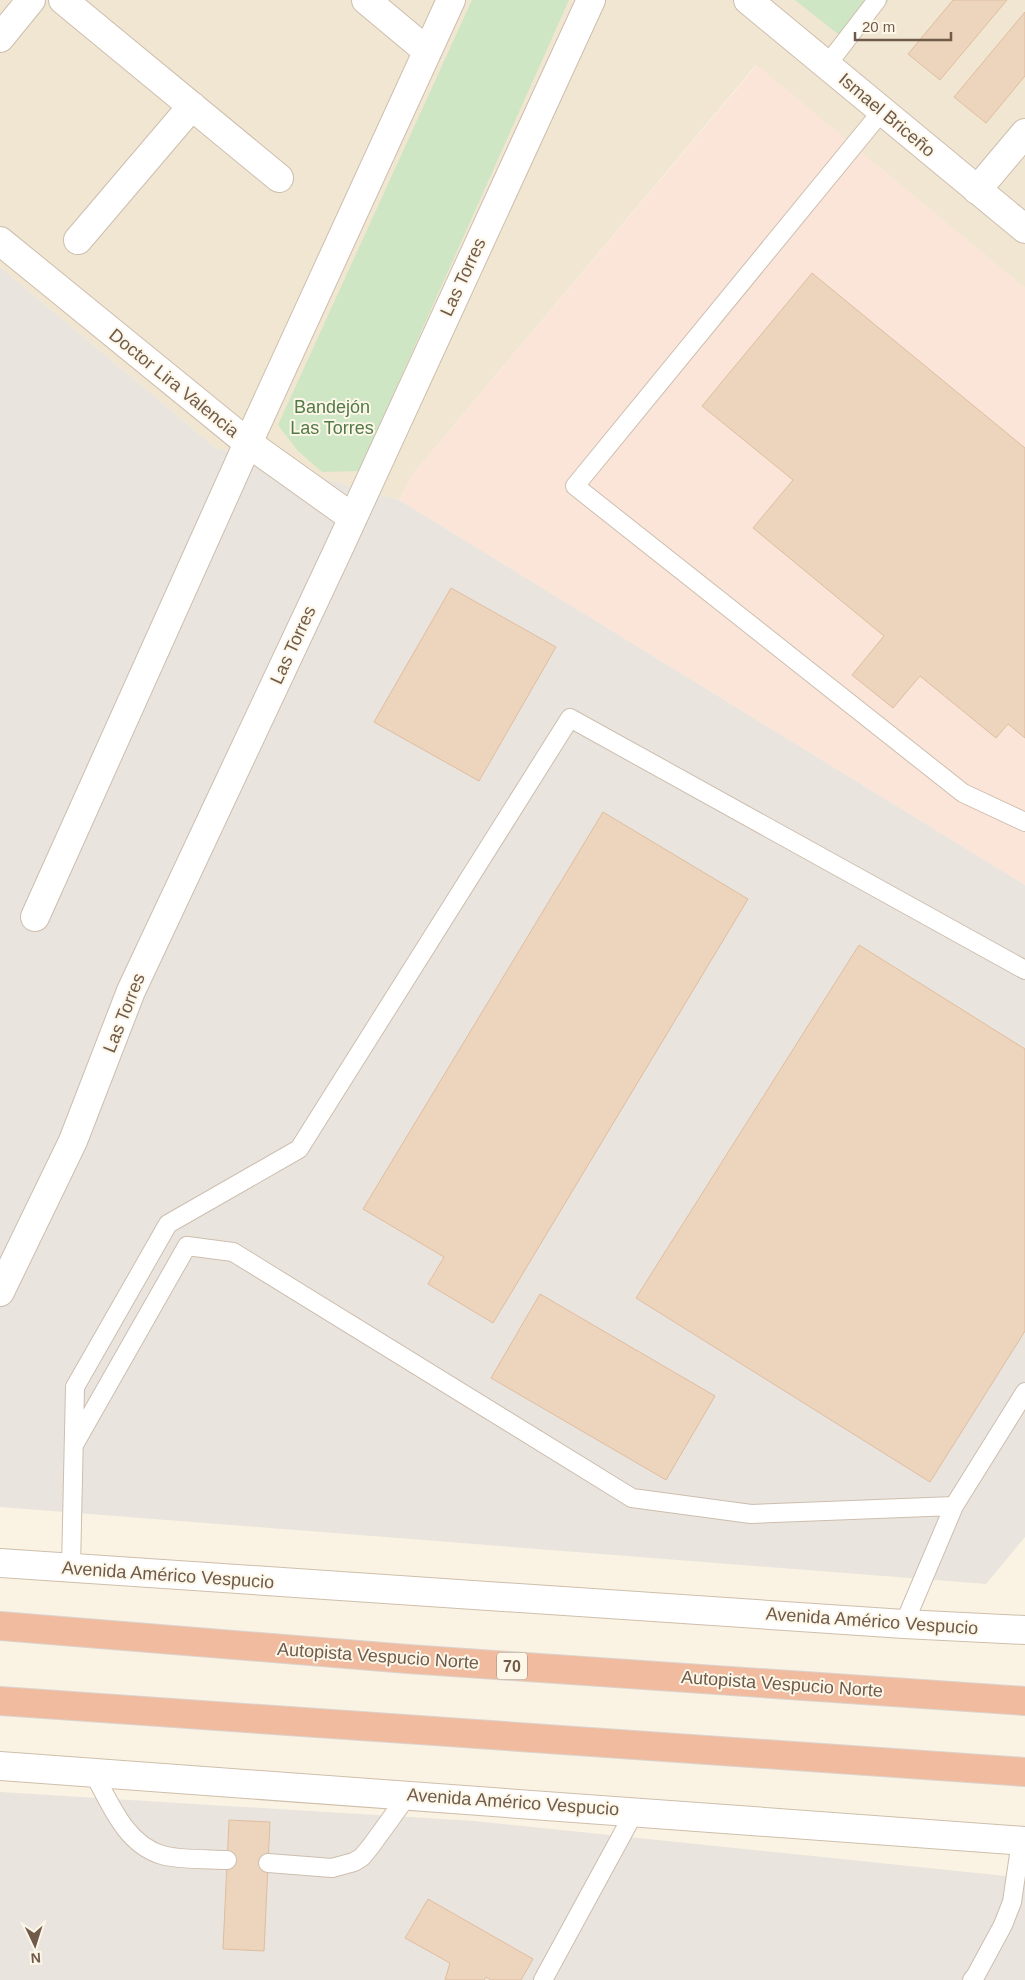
<svg xmlns="http://www.w3.org/2000/svg" width="1025" height="1980" font-family="Arial,sans-serif">
	<rect width="100%" height="100%" fill="#faf3e3"/>
	<path fill="#f1e6d2" d="M0 0H1025V288L756 65 413 474 399 500 216 448 0 267Z"/>
	<path fill="#fae5d8" d="M757 65 1025 288V885L399 500 413 474Z"/>
	<path fill="#eae4de" d="M0 267 216 448 399 500 1025 885V1537L986 1584 0 1507Z
		M0 1792 475 1821 1025 1878V1980H0Z"/>
	<path fill="#cee6c3" d="M472 0H569L359 471 322 472 298 451 278 425Z
		M795 0H889L853 46Z"/>
	<path fill="#edd4bd" stroke="#dfbd9f" d="M953 0H1007L940 80 908 54Z
		M1025 12V76L986 123 954 97Z
		M812 273 1025 448V738L1008 724 996 738 920 676 893 708 852 675 884 636 753 528 793 480 702 406Z
		M451 588 556 647 479 781 374 722Z
		M603 812 748 899 493 1323 428 1284 444 1257 363 1209Z
		M859 945 1025 1049V1331L930 1482 636 1298Z
		M540 1294 715 1396 666 1480 491 1378Z
		M229 1820 270 1822 264 1951 223 1949Z
		M428 1899 533 1959 521 1980H491L486 1977 484 1980H445L450 1963 405 1938Z"/>
	<g fill="none" stroke-linecap="round" stroke-linejoin="round">
		<g stroke="#cdbeae" stroke-width="20">
			<path id="service" d="M827 65 877 0
				M882 111 575 486 963 793 1025 822
				M75 1443 187 1246 233 1252 632 1498 751 1514 954 1506 1025 1392
				M71 1568 75 1387 168 1224 299 1149 570 718 1025 970
				M904 1624 954 1506
				M93 1772C110 1803 125 1844 162 1855 178 1860 209 1859 227 1860
				M268 1863 332 1868 354 1862 362 1857 371 1846 408 1795
				M543 1980 635 1811
				M972 1980 976 1975 1003 1925 1012 1902 1021 1841"/>
		</g>
		<g stroke="#cdbeae" stroke-width="30">
			<path id="minor" d="M63 0 279 178
				M366 0 427 51
				M0 38 31 0
				M977 190 1025 133
				M78 240 192 106
				M0 241 248 443 353 518
				M35 917 248 443 451 0
				M0 1292 73 1141 131 991 339 548 591 0"/>
		</g>
		<g stroke="#cdbeae" stroke-width="30">
			<path id="tertiary" d="M748 0 1025 229"/>
		</g>
		<g stroke="#cfbeab" stroke-width="30">
			<path id="secondary" d="M0 1563 904 1624 1025 1630
				M0 1766 1025 1841"/>
		</g>
		<g stroke="#dad4d0" stroke-width="30">
			<path id="motorway" d="M0 1626 408 1659 1025 1701
				M0 1701 1025 1772"/>
		</g>
		<use href="#service" stroke="#fff" stroke-width="18"/>
		<use href="#minor" stroke="#fff" stroke-width="28"/>
		<use href="#tertiary" stroke="#fff" stroke-width="28"/>
		<use href="#secondary" stroke="#fff" stroke-width="28"/>
		<use href="#motorway" stroke="#f0bb9e" stroke-width="28"/>
	</g>
	<g text-anchor="middle" stroke-width="4" stroke-linejoin="round" paint-order="stroke">
		<rect fill="#fdf7e9" stroke="#9a8a7a" stroke-width="1" x="497" y="1652.5" width="30" height="27" rx="4"/>
		<g font-size="16" font-weight="bold" fill="#705b4b">
			<text x="512" y="1672">70</text>
		</g>
		<g font-size="18" fill="#705b4b" stroke="#fdf7e9">
			<text transform="translate(887 115) rotate(40)" y="6">Ismael Briceño</text>
			<text transform="translate(463 277) rotate(-65)" y="6">Las Torres</text>
			<text transform="translate(174 383) rotate(39)" y="6">Doctor Lira Valencia</text>
			<text transform="translate(293 645) rotate(-65)" y="6">Las Torres</text>
			<text transform="translate(124 1013) rotate(-68)" y="6">Las Torres</text>
			<text transform="translate(168 1575) rotate(4)" y="6">Avenida Américo Vespucio</text>
			<text transform="translate(872 1621) rotate(4)" y="6">Avenida Américo Vespucio</text>
			<text transform="translate(378 1656) rotate(4)" y="6">Autopista Vespucio Norte</text>
			<text transform="translate(782 1684) rotate(4)" y="6">Autopista Vespucio Norte</text>
			<text transform="translate(513 1802) rotate(4)" y="6">Avenida Américo Vespucio</text>
		</g>
		<g font-size="18" fill="#527a47" stroke="#fdf7e9">
			<text x="332" y="413">Bandejón<tspan x="332" dy="21">Las Torres</tspan></text>
		</g>
	</g>
	<g transform="translate(35 1945) rotate(176)" stroke="#fdf7e9" stroke-width="4" paint-order="stroke">
	<path d="M0-4L9 19L0 12L-9 19Z" fill="#705b4b"/>
	<text y="-8" font-size="14" font-weight="bold" text-anchor="middle" fill="#705b4b">N</text>
	</g>
	<path d="M855 32v8h96v-8" fill="none" stroke="#705b4b" stroke-width="2.5"/>
	<text x="862" y="32" font-size="15" fill="#705b4b" stroke="#fdf7e9" stroke-width="4" paint-order="stroke">20 m</text>
</svg>
